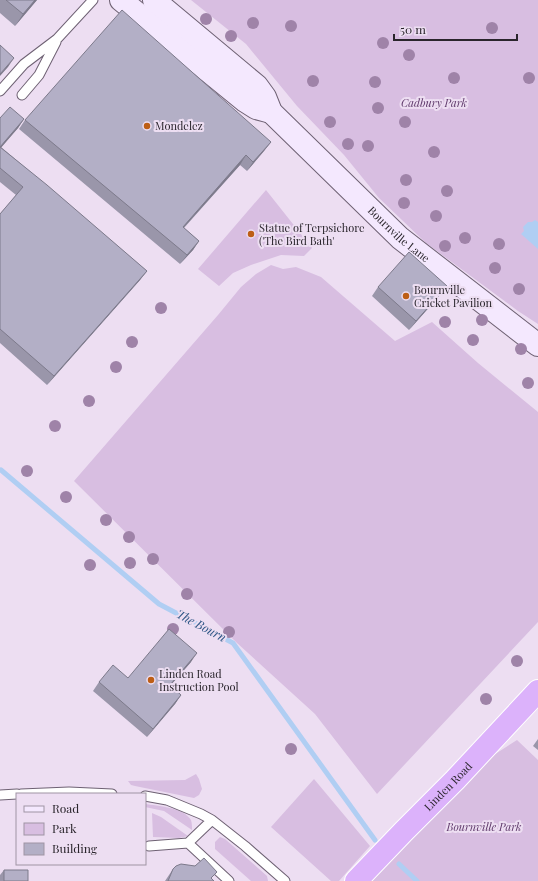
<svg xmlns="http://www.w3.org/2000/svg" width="538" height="881" font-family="'Playfair Display',serif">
	<rect width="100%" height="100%" fill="#eddef2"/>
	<path fill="#d8bee1" d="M191 0H538V324L518 311 426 243 379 198 344 155 297 106 246 44Z
		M266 190 312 248 304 256 281 255 251 265 233 273 219 286 198 269Z
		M271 265 283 269 296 267 321 277 395 341 432 322 478 363 538 412V622L377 794 315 714 237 643 74 481 218 315 241 287 256 274Z
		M517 740 538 760V881H356L455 780Z
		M196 774 199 779 202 789 199 795 194 798 135 786 131 785 128 781 185 780Z
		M314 779 370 846 339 881H331L271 827Z
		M145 804C158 806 183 807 191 820 192 823 192 827 192 830L164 811 145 807Z
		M152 813 161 817 188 836 179 838 153 837Z
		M220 837 225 839 267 876 268 881H251L215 849V842Z"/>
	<path fill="#b0cef3" d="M535 220 538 222V249L521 234 524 231 523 227 528 222H532Z"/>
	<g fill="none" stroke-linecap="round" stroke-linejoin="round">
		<path stroke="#b0cef3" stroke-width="5" d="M1 470 159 604 233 643 375 840
			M399 864 417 881"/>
		<g stroke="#6e6173" stroke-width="11">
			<path id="lane" d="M0 91 24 64 57 39 93 0
				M22 95 39 75 56 42
				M21 794 69 792 112 794
				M0 795 17 794
				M145 796 167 800 201 814 212 820 245 846 285 881
				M188 843 229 881
				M149 846 188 843 212 820"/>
		</g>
		<g stroke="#6e6173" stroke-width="24">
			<g id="secondary">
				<path d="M121 0 245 101 256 108 271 112"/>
				<path id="s1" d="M154 0 257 86 265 97 271 112 400 238 538 345"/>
			</g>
		</g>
		<g stroke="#fff" stroke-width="24">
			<g id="highway">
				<path id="s2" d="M356 881 404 831 455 780 538 691"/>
			</g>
		</g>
		<use href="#lane" stroke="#fff" stroke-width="9"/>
		<use href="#secondary" stroke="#f4e8fe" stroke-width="22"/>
		<use href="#highway" stroke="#dcb2fb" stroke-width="22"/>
	</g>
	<g fill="#9f83a8">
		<circle cx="206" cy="19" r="6"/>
		<circle cx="253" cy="23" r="6"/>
		<circle cx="291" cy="26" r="6"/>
		<circle cx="492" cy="28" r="6"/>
		<circle cx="231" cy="36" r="6"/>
		<circle cx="383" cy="43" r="6"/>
		<circle cx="409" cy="55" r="6"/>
		<circle cx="454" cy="78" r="6"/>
		<circle cx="529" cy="78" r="6"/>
		<circle cx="313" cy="81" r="6"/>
		<circle cx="375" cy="82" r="6"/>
		<circle cx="378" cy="108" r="6"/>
		<circle cx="330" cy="122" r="6"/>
		<circle cx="405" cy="122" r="6"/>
		<circle cx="348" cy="144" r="6"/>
		<circle cx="368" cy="146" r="6"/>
		<circle cx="434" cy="152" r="6"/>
		<circle cx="406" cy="180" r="6"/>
		<circle cx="447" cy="191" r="6"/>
		<circle cx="404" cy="203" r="6"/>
		<circle cx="436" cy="216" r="6"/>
		<circle cx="465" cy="238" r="6"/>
		<circle cx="499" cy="244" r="6"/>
		<circle cx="445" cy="246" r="6"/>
		<circle cx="495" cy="268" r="6"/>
		<circle cx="519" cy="289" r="6"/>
		<circle cx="161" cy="308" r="6"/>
		<circle cx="482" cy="320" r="6"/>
		<circle cx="445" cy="322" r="6"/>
		<circle cx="473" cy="340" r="6"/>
		<circle cx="132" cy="342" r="6"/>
		<circle cx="521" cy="349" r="6"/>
		<circle cx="116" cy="367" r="6"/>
		<circle cx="528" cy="383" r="6"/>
		<circle cx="89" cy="401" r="6"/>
		<circle cx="55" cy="426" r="6"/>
		<circle cx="27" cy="471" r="6"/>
		<circle cx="66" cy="497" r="6"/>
		<circle cx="106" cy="520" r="6"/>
		<circle cx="129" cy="537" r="6"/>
		<circle cx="153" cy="559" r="6"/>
		<circle cx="130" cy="563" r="6"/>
		<circle cx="90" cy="565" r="6"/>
		<circle cx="187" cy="594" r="6"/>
		<circle cx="173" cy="629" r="6"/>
		<circle cx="229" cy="632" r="6"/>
		<circle cx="517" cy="661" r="6"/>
		<circle cx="486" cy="699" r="6"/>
		<circle cx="291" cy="749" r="6"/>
	</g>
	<path fill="#9a96aa" d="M0 0H37L15 26 0 13Z
		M0 118 24 119 18 128 1 147 147 271 140 280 47 385 0 343V214L16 195 0 182Z
		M25 120 271 142 264 151 247 171 240 165 184 228 199 241 193 250 180 264 19 129Z
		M378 287 440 295 409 330 372 296Z
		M191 662 170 686 181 695 175 704 147 737 93 691 99 682 128 678Z
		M538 739V750L533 746Z
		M173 869 212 879 214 881H165Z
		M4 870 28 881H0V875Z"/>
	<path fill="#7d7a8b" d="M35 0H37L15 26 23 14Z
		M14 58 8 67 0 76V74Z
		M24 119 18 128 0 149V147Z
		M271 142 264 151 247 171 253 162Z
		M246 155 240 165 176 236 183 227Z
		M199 241 193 250 180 264 187 255Z
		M147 271 140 280 47 385 54 376Z
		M447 286 440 295 409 330 416 321Z
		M197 653 191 662 163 694 170 685Z
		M181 695 175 704 147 737 153 729Z"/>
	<path fill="#b3afc6" stroke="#7d7a8b" d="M6 0H35L23 14Z
		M122 10 271 142 253 162 246 155 183 227 199 241 187 255 25 120Z
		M0 45 14 58 0 74Z
		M10 107 24 119 0 147 47 185 147 271 54 376 0 329V214L23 187 0 168V118Z
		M409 252 447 286 416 321 378 287Z
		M169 629 197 653 170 685 181 695 153 729 99 682 113 665 128 678Z
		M204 858 217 872 211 878 214 881H168L173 869 176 866 181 864 195 866Z
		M4 870H28V881H4Z"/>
	<g fill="#bd5e15" stroke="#eddef2" stroke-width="1.5">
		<circle cx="147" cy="126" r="4"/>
		<circle cx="251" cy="234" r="4"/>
		<circle cx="406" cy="296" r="4"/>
		<circle cx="151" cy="680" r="4"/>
	</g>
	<g text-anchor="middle" stroke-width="4" stroke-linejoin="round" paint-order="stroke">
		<g font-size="11" font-style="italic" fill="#5f396b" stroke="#eddef2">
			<text x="434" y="107">Cadbury Park</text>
			<text x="484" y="831">Bournville Park</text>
		</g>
		<g font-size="11" fill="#2a252c" stroke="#eddef2" text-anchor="start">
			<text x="155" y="130">Mondelez</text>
			<text x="259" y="232">Statue of Terpsichore<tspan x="259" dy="13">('The Bird Bath'</tspan></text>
			<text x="414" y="294">Bournville<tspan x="414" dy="13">Cricket Pavilion</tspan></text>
			<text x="159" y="678">Linden Road<tspan x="159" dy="13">Instruction Pool</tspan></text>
		</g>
		<g font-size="11" fill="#2a252c" stroke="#eddef2">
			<text dy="4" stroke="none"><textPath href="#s1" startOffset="341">Bournville Lane</textPath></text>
			<text dy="4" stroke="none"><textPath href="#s2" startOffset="132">Linden Road</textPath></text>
		</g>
		<g font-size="12" font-style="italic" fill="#2d5585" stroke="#eddef2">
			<text transform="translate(201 626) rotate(28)" y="4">The Bourn</text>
		</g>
	</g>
	<rect x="16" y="793" width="130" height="72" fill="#eddef2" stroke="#9f94a3"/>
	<rect x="24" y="806" width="20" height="6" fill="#f4e8fe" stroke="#9f94a3"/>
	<text x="52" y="813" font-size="12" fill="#2a252c">Road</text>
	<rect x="24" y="823" width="20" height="12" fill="#d8bee1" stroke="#9f94a3"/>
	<text x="52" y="833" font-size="12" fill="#2a252c">Park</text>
	<rect x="24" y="843" width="20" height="12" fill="#b3afc6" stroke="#9f94a3"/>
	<text x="52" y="853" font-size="12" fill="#2a252c">Building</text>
	<path d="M394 34v6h123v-6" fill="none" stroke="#2a252c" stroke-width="2"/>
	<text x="400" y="34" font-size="12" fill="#2a252c" stroke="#eddef2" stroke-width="3" paint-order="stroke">50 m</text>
</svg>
